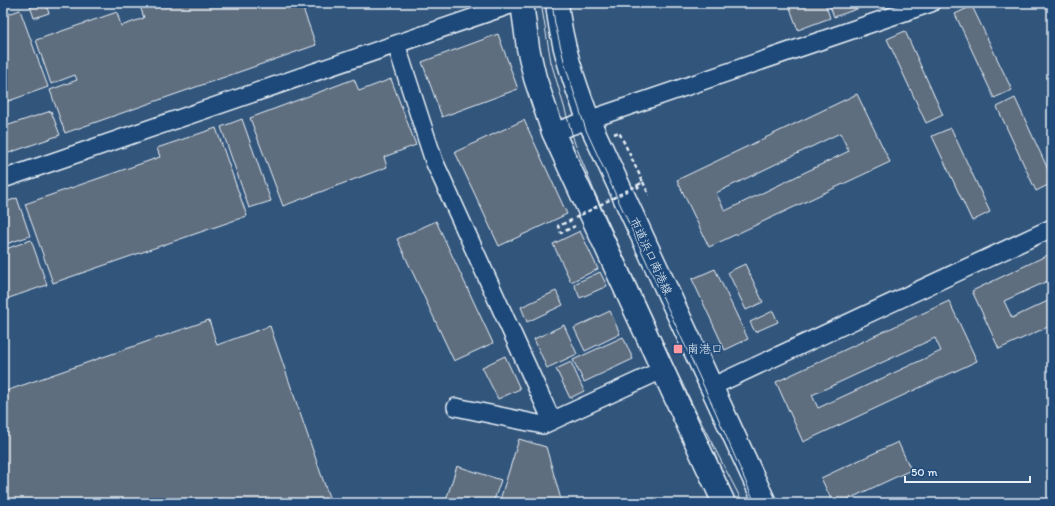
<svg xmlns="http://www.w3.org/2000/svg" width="1055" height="506" font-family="Itim,'Klee One',sans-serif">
	<rect width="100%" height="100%" fill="#32557c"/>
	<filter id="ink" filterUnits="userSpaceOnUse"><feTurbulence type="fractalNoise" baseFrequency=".025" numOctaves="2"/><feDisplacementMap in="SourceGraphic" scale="8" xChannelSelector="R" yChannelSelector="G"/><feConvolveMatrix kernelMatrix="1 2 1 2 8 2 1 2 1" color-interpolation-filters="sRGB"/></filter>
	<g filter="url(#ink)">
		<path fill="#5f6e7f" stroke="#e8f1f8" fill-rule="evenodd" d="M39 3H45L49 13 34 18 30 6Z
			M139 3H301L316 45 65 133 50 90 77 80 75 75 51 84 36 40 117 12 121 26 144 18Z
			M788 3H825L830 18 798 30Z
			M829 3H874L834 17Z
			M972 6 1012 90 994 98 955 14Z
			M20 10 48 87 3 103V16Z
			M905 31 943 115 926 123 887 39Z
			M498 34 518 89 442 117 422 62Z
			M354 79 359 91 391 79 416 145 384 157 387 167 283 206 250 118Z
			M857 94 890 162 709 247 677 180ZM840 133 849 151 725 211 716 193Z
			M1015 98 1052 178V183L1036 191 997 107Z
			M51 111 60 135 3 155V127Z
			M242 119 271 201 249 208 221 127Z
			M524 120 567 214 499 246 455 152Z
			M216 128 247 216 53 283 25 204 160 157 157 148Z
			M951 128 990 212 972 221 932 136Z
			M17 198 30 236 3 245V203Z
			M436 221 493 343 454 361 397 239Z
			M580 231 598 269 571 282 553 244Z
			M31 240 47 285 3 300V250Z
			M1052 253V279L1004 301 1012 318 1052 299V325L999 349 972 291Z
			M745 264 763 302 746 310 728 272Z
			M715 269 748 339 725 350 692 279Z
			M600 272 607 286 580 298 574 284Z
			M556 291 563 305 527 322 521 307Z
			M949 301 977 361 803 442 776 382ZM935 338 941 351 818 408 812 395Z
			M610 311 620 334 585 351 574 328Z
			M773 311 778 322 755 332 750 322Z
			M209 320 217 345 270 326 331 503H3V392Z
			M564 325 577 354 547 368 534 339Z
			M623 337 633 359 584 382 573 360Z
			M505 356 520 389 498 399 482 367Z
			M571 362 584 391 570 398 556 369Z
			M519 439 546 447 562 503H499Z
			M898 442 911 470 840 503H833L821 478Z
			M457 466 501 480 493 503H445Z"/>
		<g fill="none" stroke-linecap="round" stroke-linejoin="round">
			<g stroke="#e8f1f8" stroke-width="20">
				<path id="minor" d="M396 44 434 161 552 421
					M553 132 931 3
					M3 179 516 3
					M711 387 1052 228
					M456 407 543 425 662 370"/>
			</g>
			<g stroke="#e8f1f8" stroke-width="25">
				<path id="major" d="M522 3 528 48 535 78 553 132 724 503
					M557 3C561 44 574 82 589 121L765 503"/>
			</g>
			<path stroke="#e8f1f8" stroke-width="2.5" stroke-dasharray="4 3" stroke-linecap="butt" d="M614 134 619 132 643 182 638 185
				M643 182 649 195
				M572 220 558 226 561 233 575 226"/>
			<use href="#minor" stroke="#1f4a7a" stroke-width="17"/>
			<use href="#major" stroke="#1f4a7a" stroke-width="22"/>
			<path stroke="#e8f1f8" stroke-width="1" d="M541 3 551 62 575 144 595 193 670 358 700 420 743 503
				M552 3 555 24 565 65 586 130 716 413 755 503"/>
			<path stroke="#e8f1f8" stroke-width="2.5" stroke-dasharray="4 3" stroke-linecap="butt" d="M575 218 634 187 637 185 640 191"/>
		</g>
	</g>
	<rect fill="#ff9aa2" stroke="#1f4a7a" stroke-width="1.5" x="673" y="344" width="10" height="10" rx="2"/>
	<g text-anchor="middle" stroke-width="3" stroke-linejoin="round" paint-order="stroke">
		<g font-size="12" fill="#e8f1f8" stroke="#1f4a7a">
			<text transform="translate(651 256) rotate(65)" y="4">市道浜口南港線</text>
		</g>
		<g font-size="12" fill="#e8f1f8" stroke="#1f4a7a" text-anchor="start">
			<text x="687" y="353">南港口</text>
		</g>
	</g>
	<rect width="1055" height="506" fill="none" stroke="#1f4a7a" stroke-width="16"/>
	<rect x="8" y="8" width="1039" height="490" fill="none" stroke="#e8f1f8" stroke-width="1.5" filter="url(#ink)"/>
	<path d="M905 476v6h125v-6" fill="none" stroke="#e8f1f8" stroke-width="2"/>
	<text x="911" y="476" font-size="12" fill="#e8f1f8" stroke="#1f4a7a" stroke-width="3" paint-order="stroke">50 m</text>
</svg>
